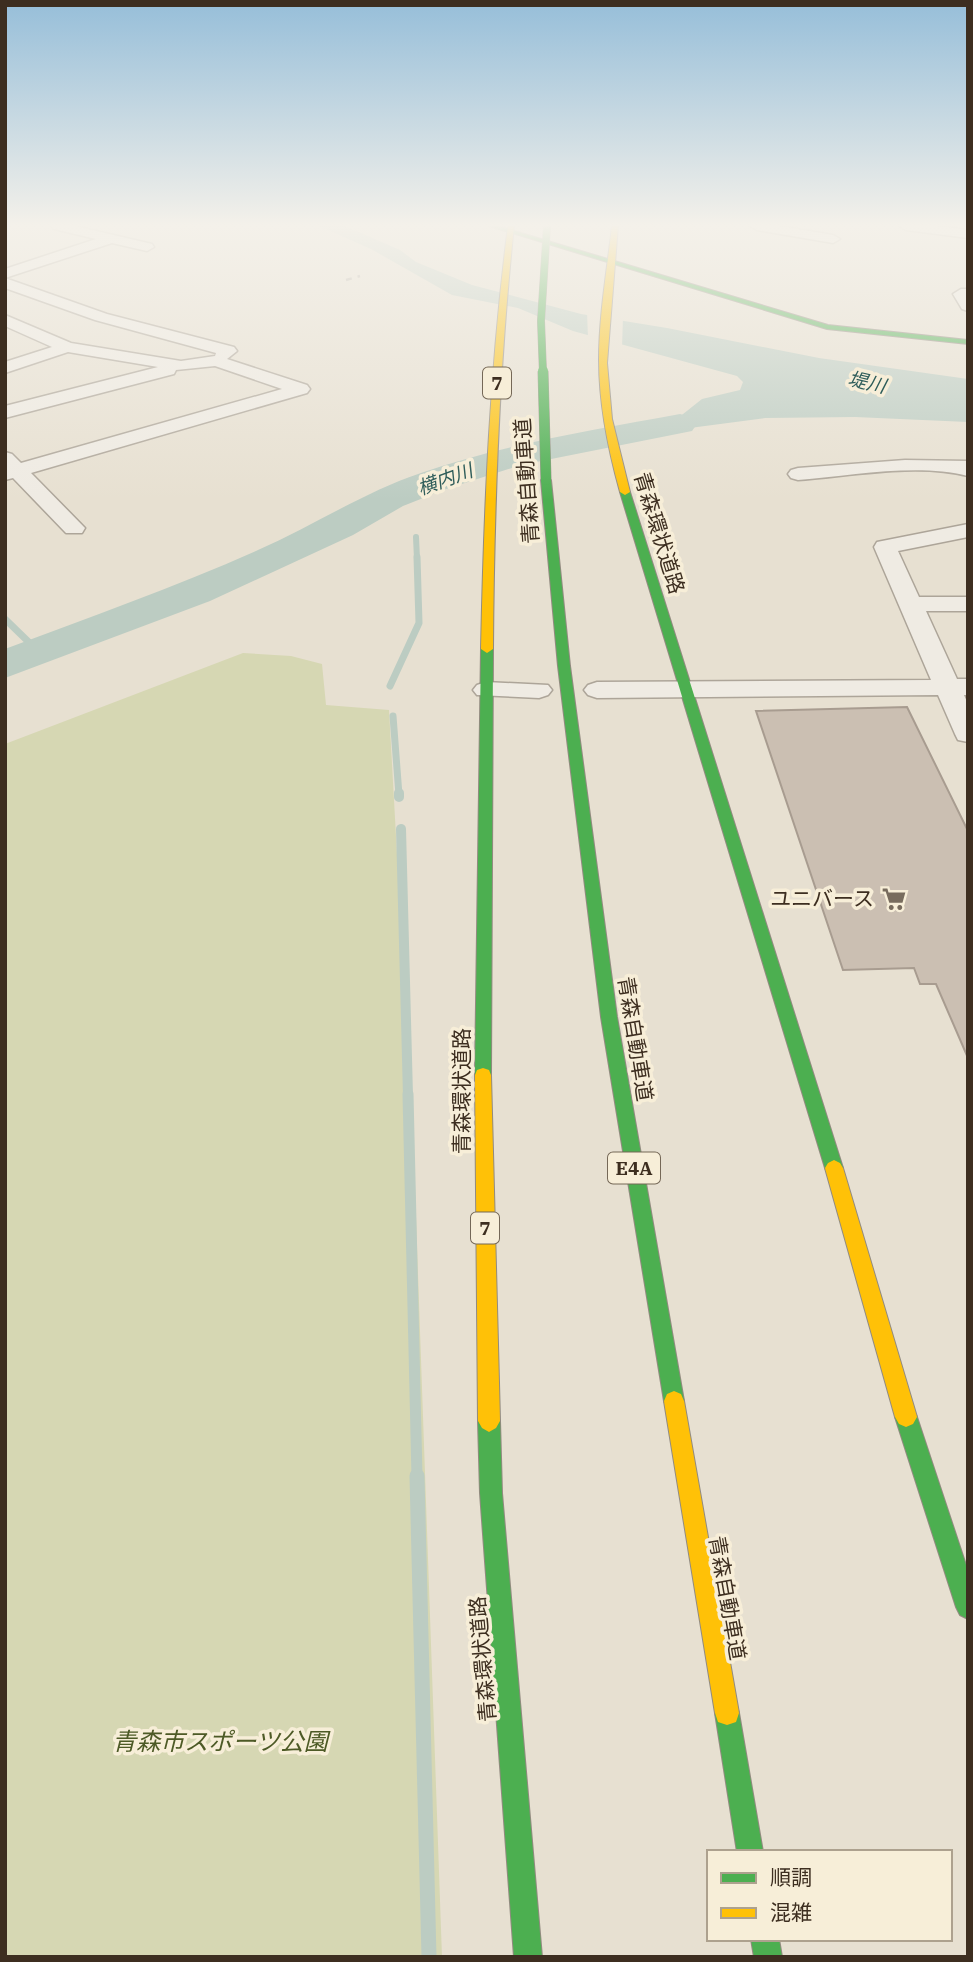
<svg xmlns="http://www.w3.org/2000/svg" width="973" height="1962" font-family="'IBM Plex Serif','Noto Sans JP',serif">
	<rect width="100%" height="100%" fill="#e7e0d1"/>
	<path fill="#d6d7b3" d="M243 653 291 656 322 664 326 705 389 710 414 1160 442 1957H5V744Z"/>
	<path fill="#bcccc2" d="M319 226H345L400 250 416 262 472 285 581 314 667 328 819 358 968 379V422L855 417 765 418 583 442 673 422 702 399 740 390 743 382 737 376 573 331 518 308 452 295 371 249Z"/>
	<path fill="#e7e0d1" d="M587 311 623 317 622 348 588 339Z"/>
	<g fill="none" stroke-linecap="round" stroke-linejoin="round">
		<path stroke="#bcccc2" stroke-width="6" d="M420 494 421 485
			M416 537 417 559"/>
		<path stroke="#bcccc2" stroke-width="7" d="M5 619 40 653
			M390 686 419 623 417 557
			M393 716 399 795"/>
		<path stroke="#bcccc2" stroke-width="10" d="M399 793V797
			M401 829 408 1096"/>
		<path stroke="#bcccc2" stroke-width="11" d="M408 1094 417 1477"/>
		<path stroke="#bcccc2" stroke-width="15" d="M417 1476 429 1957"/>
		<path fill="#bcccc2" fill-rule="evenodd" d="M680 414 692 417 697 424 692 431 521 465 446 489 403 506 353 535 210 601 5 678V649C90 617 175 587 258 550 313 526 364 492 421 473 505 444 593 430 680 414Z"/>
	</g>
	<path fill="#cbbfb2" stroke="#a89c90" stroke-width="2" d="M907 707 968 831V1058L936 984H920L914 968 843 970 756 711Z"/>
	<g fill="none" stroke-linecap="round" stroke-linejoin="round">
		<g stroke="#ada599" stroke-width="3">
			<path id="street" d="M52 226H75L152 244 154 247 147 251 112 243 5 278 107 314 234 347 237 351 227 359 307 385 310 389 307 393 31 473 85 528 82 533H66L13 478 5 480V452L12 454 21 463 282 389 215 366 176 370 174 374 5 418V406L158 367 68 352 5 373V362L52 347 5 326V315L71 343 181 361 215 356 216 353 95 320 5 288V269L96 239 54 229Z
				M750 226H779L833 235 840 239 833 243 757 230Z
				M899 226H936L968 230V238L906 230Z
				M961 289H968V311L962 309 953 294Z
				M905 460 968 461V476C916 463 852 476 798 480L791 478 788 474 791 470 798 468Z
				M968 524V537L898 551 919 597H968V611H926L957 679H968V695H964L968 704V742L958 740 955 734 938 695 597 698 588 695 584 690 588 685 597 682 931 680 874 547 877 542Z
				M486 682 548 685 552 690 548 695 539 698 477 695 473 690 477 685Z"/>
		</g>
		<g stroke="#928b80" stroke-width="2">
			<path id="fast" d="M489 226H498L828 325 968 340V344L827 329Z
				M546 477 551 480 570 666 617 1017 684 1401 681 1408 674 1411 667 1408 664 1401 601 1017 558 666 541 480Z
				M622 490 630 492 843 1168 840 1173 834 1176 828 1173 825 1168 620 492Z
				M487 645 493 649 491 1075 489 1080 483 1082 477 1080 475 1075 481 649Z
				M906 1407 913 1410 917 1417 968 1571V1619L960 1615 956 1607 895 1417 899 1410Z
				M489 1410 496 1414 500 1421 502 1493 542 1957H514L480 1493 478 1421 482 1414Z
				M727 1701 736 1704 739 1713 763 1852H737L715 1713 718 1704Z
				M751 1939H779L782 1957H754Z"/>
		</g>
		<g stroke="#928b80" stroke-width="2">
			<path id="slow" d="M508 226H514C499 367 494 507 493 649L487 653 481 649C484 507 490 367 508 226Z
				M612 226H618L607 363 612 419 630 492 625 495 620 492C608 449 599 405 599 360 599 315 607 270 612 226Z
				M483 1068 489 1070 491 1075 500 1421 496 1428 489 1432 482 1428 478 1421 475 1075 477 1070Z
				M834 1160 840 1163 843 1168 917 1417 913 1424 906 1427 899 1424 895 1417 825 1168 828 1163Z
				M674 1391 681 1394 684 1401 739 1713 736 1722 727 1725 718 1722 715 1713 664 1401 667 1394Z"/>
		</g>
		<use href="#street" fill="#efebe3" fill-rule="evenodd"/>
		<use href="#fast" fill="#4caf50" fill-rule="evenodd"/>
		<use href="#slow" fill="#ffc107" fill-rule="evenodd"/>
		<path stroke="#afaaa2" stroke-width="2.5" stroke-dasharray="6 6" stroke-linecap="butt" d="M346 280 360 276"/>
		<g stroke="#928b80" stroke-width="8" stroke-linecap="butt">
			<path id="fast-bridge-far1" d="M543 373 541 321 547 226"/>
		</g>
		<g stroke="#928b80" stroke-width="11" stroke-linecap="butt">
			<path id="fast-bridge" d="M543 371 546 480"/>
		</g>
		<use href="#fast-bridge-far1" stroke="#4caf50" stroke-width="7"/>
		<use href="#fast-bridge" stroke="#4caf50" stroke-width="10"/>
	</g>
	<linearGradient id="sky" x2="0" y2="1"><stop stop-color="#96bed9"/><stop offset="0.45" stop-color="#f4f1ea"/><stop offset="1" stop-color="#f4f1ea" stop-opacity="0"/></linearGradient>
	<rect width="973" height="500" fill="url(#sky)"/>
	<defs>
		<g id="supermarket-bare" transform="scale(1.89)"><path d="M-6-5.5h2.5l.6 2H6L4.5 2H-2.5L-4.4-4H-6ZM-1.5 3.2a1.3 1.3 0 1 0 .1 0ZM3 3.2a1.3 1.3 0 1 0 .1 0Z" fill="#786c5e" stroke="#f7eed8" stroke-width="2.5" paint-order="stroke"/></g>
	</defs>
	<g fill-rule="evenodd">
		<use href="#supermarket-bare" x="894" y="899"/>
	</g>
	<g text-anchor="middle" stroke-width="7" stroke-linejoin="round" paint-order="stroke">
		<g font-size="19" font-style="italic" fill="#2f5d5a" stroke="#f7eed8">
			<text transform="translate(867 382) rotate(13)" y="7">堤川</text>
			<text transform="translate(445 479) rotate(-20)" y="7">横内川</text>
		</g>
		<g fill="#f7eed8" stroke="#756857" stroke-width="2">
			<rect x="483" y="367.5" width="28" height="31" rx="5"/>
			<rect x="608" y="1152.5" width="52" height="31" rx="5"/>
			<rect x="471" y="1212.5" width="28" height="31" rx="5"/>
		</g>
		<g font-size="19" font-weight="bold" fill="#3d2e20">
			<text x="497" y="390">7</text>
			<text x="634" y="1175">E4A</text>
			<text x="485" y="1235">7</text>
		</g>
		<g font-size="21" fill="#3d2e20" stroke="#f7eed8">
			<text transform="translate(527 481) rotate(-94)" y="7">青森自動車道</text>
			<text transform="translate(659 533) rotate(73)" y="7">青森環状道路</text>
			<text transform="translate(635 1039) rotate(81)" y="7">青森自動車道</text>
			<text transform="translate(462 1091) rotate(-90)" y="7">青森環状道路</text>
			<text transform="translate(727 1598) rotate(80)" y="7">青森自動車道</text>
			<text transform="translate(483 1659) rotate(-95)" y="7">青森環状道路</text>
		</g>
		<g font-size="21" fill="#3d2e20" stroke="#f7eed8" text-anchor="end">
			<text x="874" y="906">ユニバース</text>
		</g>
		<g font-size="24" font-style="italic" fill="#4d5a26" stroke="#f7eed8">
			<text x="220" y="1750">青森市スポーツ公園</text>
		</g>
	</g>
	<rect width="973" height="1962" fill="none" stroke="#3d2e20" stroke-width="14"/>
	<rect x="707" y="1850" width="245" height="91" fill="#f7eed8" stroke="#ada18e" stroke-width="2"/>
	<rect x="721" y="1873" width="35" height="10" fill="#4caf50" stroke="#ada18e" stroke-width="2"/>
	<text x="770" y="1885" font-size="21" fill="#3d2e20">順調</text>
	<rect x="721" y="1908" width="35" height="10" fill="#ffc107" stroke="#ada18e" stroke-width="2"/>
	<text x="770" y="1920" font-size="21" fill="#3d2e20">混雑</text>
</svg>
